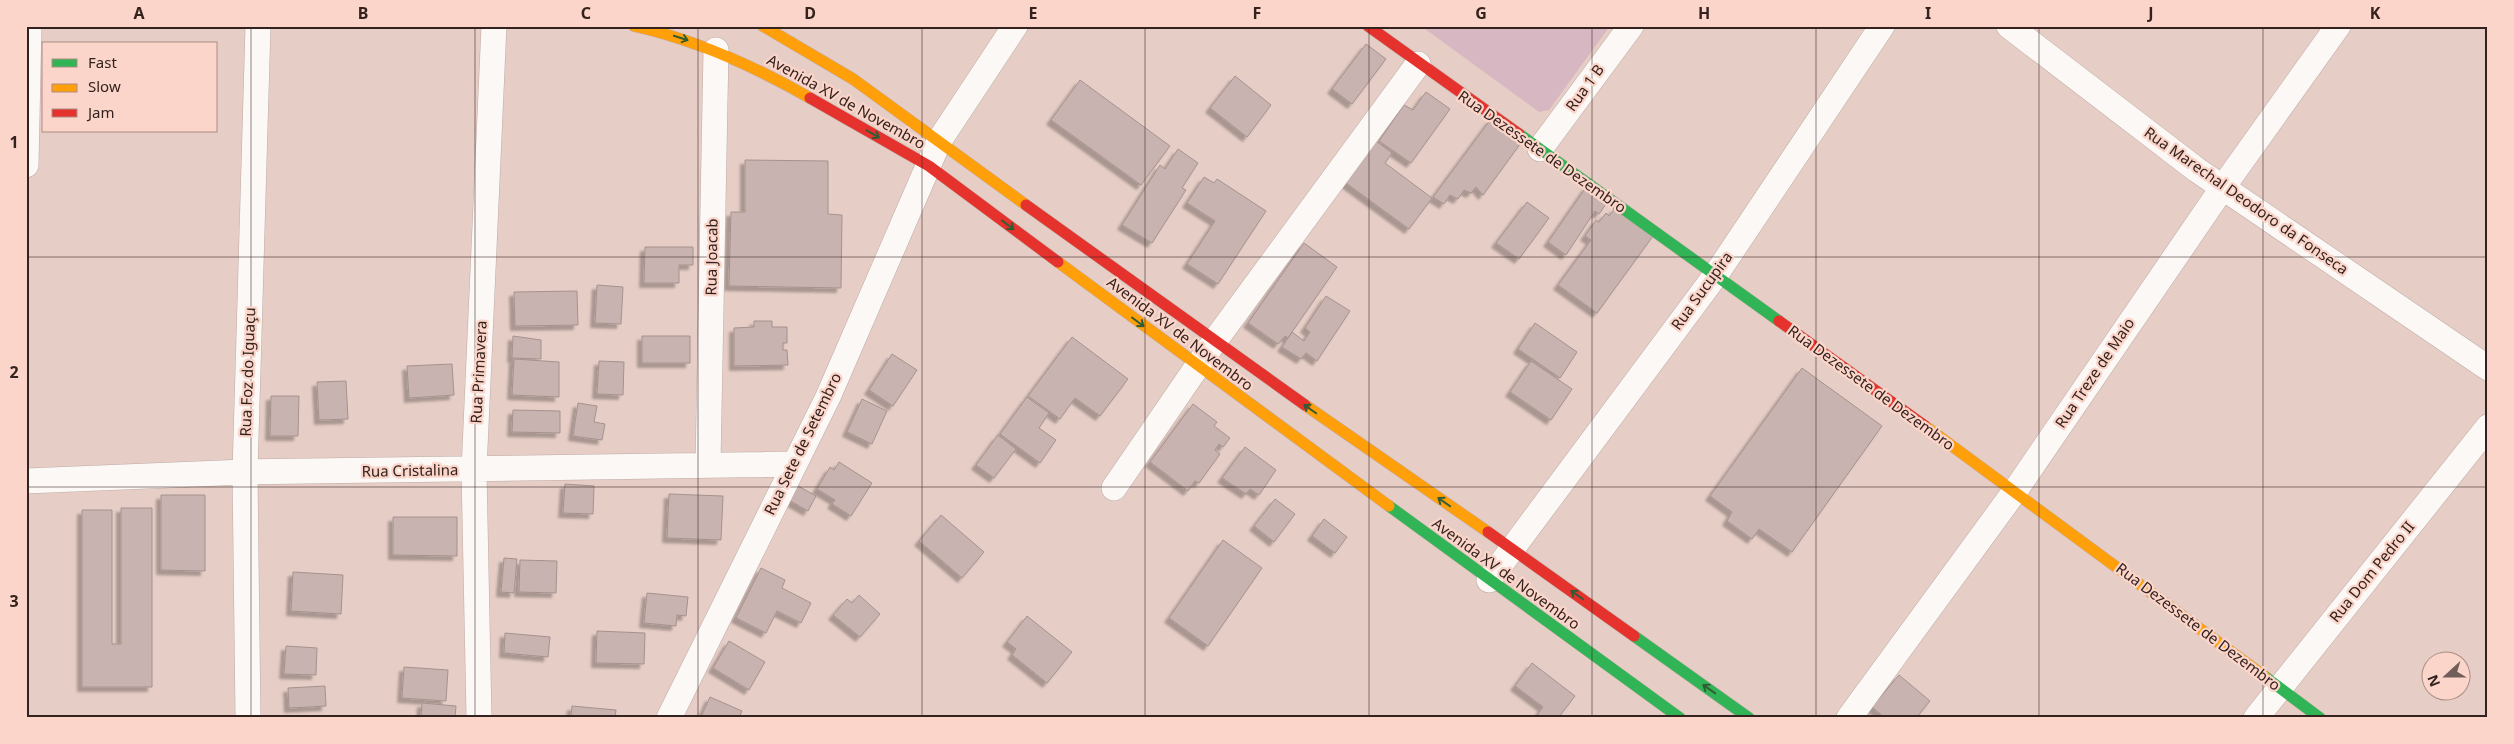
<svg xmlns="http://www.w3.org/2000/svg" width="2514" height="744" font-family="'Noto Sans',sans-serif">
	<defs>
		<filter id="shadow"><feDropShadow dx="-4.5" dy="4.5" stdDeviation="1" flood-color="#0004"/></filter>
	</defs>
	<rect width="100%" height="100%" fill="#e6cdc5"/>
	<path fill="#d7b8c2" d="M1421 26H1610L1549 110 1539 112Z"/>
	<path fill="#c8b3b0" stroke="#a5928e" filter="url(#shadow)" d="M1366 44 1386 59 1352 104 1332 89Z
		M1235 76 1271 105 1247 137 1210 108Z
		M1080 80 1170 146 1141 185 1051 120Z
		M1426 92 1450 109 1411 163 1379 141 1404 105 1413 110Z
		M1491 119 1523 140 1483 195 1476 187 1471 193 1464 190 1458 199 1450 195 1444 204 1433 197Z
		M1376 141 1392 153 1385 163 1432 198 1409 229 1346 183Z
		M1178 149 1198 163 1182 188 1186 190 1152 243 1122 225 1160 165 1165 169Z
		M745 160 828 161V214L842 215 841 288 729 286 731 212H745Z
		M1204 177 1214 183 1217 179 1266 211 1218 284 1187 264 1215 221 1187 203Z
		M1587 186 1606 204 1599 214 1595 211 1566 255 1548 242Z
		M1527 202 1549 218 1519 259 1496 243Z
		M1615 208 1653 236 1597 313 1558 285 1591 240 1585 236 1596 220 1599 222 1606 213 1609 216Z
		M1304 243 1337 267 1292 332 1288 338 1285 336 1278 344 1248 323Z
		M645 247H693V265H679V283H644Z
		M597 285 623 287 621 324 595 323Z
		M577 291 578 325 515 326 514 292Z
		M1326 296 1350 311 1317 361 1306 353 1301 359 1282 347 1292 332 1304 341 1310 332 1305 328Z
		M754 321H772V327H787V343H783V350H787L788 365 734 366V328L754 327Z
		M1535 323 1577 352 1560 378 1518 349Z
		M513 336 541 340V359L512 358Z
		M642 336H690V363H642Z
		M1072 337 1128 379 1100 416 1075 398 1060 419 1028 396Z
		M892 354 917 370 893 406 869 390Z
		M514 359 559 362V397L512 395Z
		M599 361 624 362 623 395 597 394Z
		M1531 361 1572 389 1551 420 1510 392Z
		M452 364 454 395 409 398 407 366Z
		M1802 368 1882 426 1792 552 1759 529 1752 539 1727 521 1732 512 1710 496Z
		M346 381 348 419 319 420 317 382Z
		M271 396H299L298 436H270Z
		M1027 397 1049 413 1039 428 1056 440 1040 463 1000 434Z
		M862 399 887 411 872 444 847 432Z
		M578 403 597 406 594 422 605 424 602 440 573 436Z
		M1193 404 1217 422 1214 426 1230 438 1223 447 1219 444 1215 450 1220 454 1199 483 1195 481 1188 491 1150 462Z
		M513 410 560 411V433L512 432Z
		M998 435 1016 449 994 478 976 465Z
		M1245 447 1276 470 1259 495 1250 489 1246 494 1222 478Z
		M839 462 872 483 851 516 832 504 835 500 817 489 830 467 834 470Z
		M793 483 816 496 808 511 785 498Z
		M565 484 594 486 593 514 563 513Z
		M669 494 723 496 721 540 667 538Z
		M161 495H205V571L161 570Z
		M1275 499 1295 514 1274 542 1254 526Z
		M121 508H152V687H82V510H112V644H121Z
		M941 515 984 552 962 578 919 541Z
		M393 517H457V556L393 555Z
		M1324 519 1347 537 1335 553 1312 536Z
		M1223 540 1262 568 1208 646 1169 618Z
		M504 558 517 559 514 593 501 592Z
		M520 560 557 561 556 593 519 592Z
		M761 568 785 580 782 588 811 603 801 623 777 611 766 633 736 618Z
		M293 572 343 575 341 614 291 611Z
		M647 593 688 597 686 616 677 615 676 626 644 623Z
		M859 595 880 614 860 637 833 615 847 599 852 603Z
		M1027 616 1072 652 1047 683 1012 655 1016 649 1007 642Z
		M597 631 645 633 644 664 596 663Z
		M505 633 550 637 548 657 504 653Z
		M729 641 765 662 749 690 713 668Z
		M286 646 317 648 316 675 284 674Z
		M1532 663 1575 696 1558 718H1535L1543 707 1515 686Z
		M404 667 448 670 446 701 402 698Z
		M1899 675 1930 701 1916 718H1891L1888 715 1885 718 1872 707Z
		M325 686 326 706 289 708 288 688Z
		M710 697 742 711 739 718 701 717Z
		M422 703 456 706 455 718H421Z
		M572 706 616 710 615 718H571Z"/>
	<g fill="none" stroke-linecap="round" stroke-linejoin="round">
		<g stroke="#bfaba6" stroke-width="26">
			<path id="street" d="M2009 26 2197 170 2488 368
				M1540 149 1631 26
				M26 165 29 26
				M708 464 716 50
				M26 481 245 472 794 464
				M1114 488 1214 342 1418 64
				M1489 580 1715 276 1882 26
				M248 718 245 472 258 26
				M479 718 474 470 494 26
				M669 718 828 397 939 141 1015 26
				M1849 718 2015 491 2223 187 2338 26
				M2256 718 2488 427"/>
		</g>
		<g stroke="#bfaba6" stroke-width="12">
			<path id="fast" d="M1519 134 1779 321
				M1389 506 1680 718
				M1634 636 1749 718
				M2264 676 2320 718"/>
		</g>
		<g stroke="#bfaba6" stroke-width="12">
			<path id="slow" d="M634 26C697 40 754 66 810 98
				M763 26 853 79 1026 205
				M1058 262 1389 506
				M1305 405 1488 532
				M1925 426 2264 676"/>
		</g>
		<g stroke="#bfaba6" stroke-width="12">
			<path id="jam" d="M1368 26 1519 134
				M810 98 929 166 1058 262
				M1026 205 1305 405
				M1779 321 1925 426
				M1488 532 1634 636"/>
		</g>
		<use href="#street" stroke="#fbf8f6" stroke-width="25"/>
		<use href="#fast" stroke="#30b455" stroke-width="11"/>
		<use href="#slow" stroke="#ff9f0a" stroke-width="11"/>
		<use href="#jam" stroke="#e5322d" stroke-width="11"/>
	</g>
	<defs><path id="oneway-shaft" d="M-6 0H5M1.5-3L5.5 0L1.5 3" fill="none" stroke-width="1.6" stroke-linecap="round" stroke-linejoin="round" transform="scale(1.25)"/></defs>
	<g stroke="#325c33">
		<use href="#oneway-shaft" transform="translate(681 38) rotate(18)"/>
		<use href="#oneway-shaft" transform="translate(873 134) rotate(30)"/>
		<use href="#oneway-shaft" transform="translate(1008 225) rotate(37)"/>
		<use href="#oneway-shaft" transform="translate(1138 322) rotate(37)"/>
		<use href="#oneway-shaft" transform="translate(1310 409) rotate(-145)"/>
		<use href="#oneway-shaft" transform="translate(1444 502) rotate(-145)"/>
		<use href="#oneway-shaft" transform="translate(1577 595) rotate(-145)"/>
		<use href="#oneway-shaft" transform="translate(1709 689) rotate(-145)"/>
	</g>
	<path fill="none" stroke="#33221d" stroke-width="1" stroke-opacity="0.55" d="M251 26V718M475 26V718M698 26V718M922 26V718M1145 26V718M1369 26V718M1592 26V718M1816 26V718M2039 26V718M2263 26V718M26 257H2488M26 487H2488"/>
	<g text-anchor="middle" stroke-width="4.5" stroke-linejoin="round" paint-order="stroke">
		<g font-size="15" fill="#33221d" stroke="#fbd5c9">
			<text transform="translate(1585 88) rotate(-54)" y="5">Rua 1 B</text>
			<text transform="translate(846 102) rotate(29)" y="5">Avenida XV de Novembro</text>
			<text transform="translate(1542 152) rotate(35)" y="5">Rua Dezessete de Dezembro</text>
			<text transform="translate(2246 201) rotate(35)" y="5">Rua Marechal Deodoro da Fonseca</text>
			<text transform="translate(712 257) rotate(-89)" y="5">Rua Joacab</text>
			<text transform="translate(1702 291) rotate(-54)" y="5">Rua Sucupira</text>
			<text transform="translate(1180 334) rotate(37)" y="5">Avenida XV de Novembro</text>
			<text transform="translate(248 372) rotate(-88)" y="5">Rua Foz do Iguaçu</text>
			<text transform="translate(479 372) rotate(-87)" y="5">Rua Primavera</text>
			<text transform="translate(2095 373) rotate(-56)" y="5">Rua Treze de Maio</text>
			<text transform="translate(1871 388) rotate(36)" y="5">Rua Dezessete de Dezembro</text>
			<text transform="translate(803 444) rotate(-64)" y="5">Rua Sete de Setembro</text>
			<text transform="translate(410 471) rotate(-1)" y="5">Rua Cristalina</text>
			<text transform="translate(2372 572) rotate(-51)" y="5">Rua Dom Pedro II</text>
			<text transform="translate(1506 574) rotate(36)" y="5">Avenida XV de Novembro</text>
			<text transform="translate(2198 627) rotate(37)" y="5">Rua Dezessete de Dezembro</text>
		</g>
	</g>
	<rect width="2514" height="744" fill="none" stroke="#fbd5c9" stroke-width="55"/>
	<rect x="42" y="42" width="175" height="90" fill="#fbd5c9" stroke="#ab8d84"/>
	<rect x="52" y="59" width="25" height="8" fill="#30b455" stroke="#ab8d84"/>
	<text x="88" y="68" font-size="15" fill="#33221d">Fast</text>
	<rect x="52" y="84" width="25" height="8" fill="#ff9f0a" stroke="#ab8d84"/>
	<text x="88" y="92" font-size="15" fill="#33221d">Slow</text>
	<rect x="52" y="109" width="25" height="8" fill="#e5322d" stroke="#ab8d84"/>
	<text x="88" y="118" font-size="15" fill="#33221d">Jam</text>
	<g transform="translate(2446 676) rotate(249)"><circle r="24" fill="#fbd5c9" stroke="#ab8d84"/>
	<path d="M0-4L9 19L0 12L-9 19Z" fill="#725e58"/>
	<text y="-8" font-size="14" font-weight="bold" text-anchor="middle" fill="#33221d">N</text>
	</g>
	<rect x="28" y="28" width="2458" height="688" fill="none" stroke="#33221d" stroke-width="2"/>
	<g font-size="16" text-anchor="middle" font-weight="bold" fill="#33221d">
		<text x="139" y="19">A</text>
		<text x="363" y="19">B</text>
		<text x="586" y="19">C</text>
		<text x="810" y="19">D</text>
		<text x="1033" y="19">E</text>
		<text x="1257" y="19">F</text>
		<text x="1481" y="19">G</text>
		<text x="1704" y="19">H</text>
		<text x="1928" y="19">I</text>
		<text x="2151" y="19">J</text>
		<text x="2375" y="19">K</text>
		<text x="14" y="148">1</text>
		<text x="14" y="378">2</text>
		<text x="14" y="607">3</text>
	</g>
</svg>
